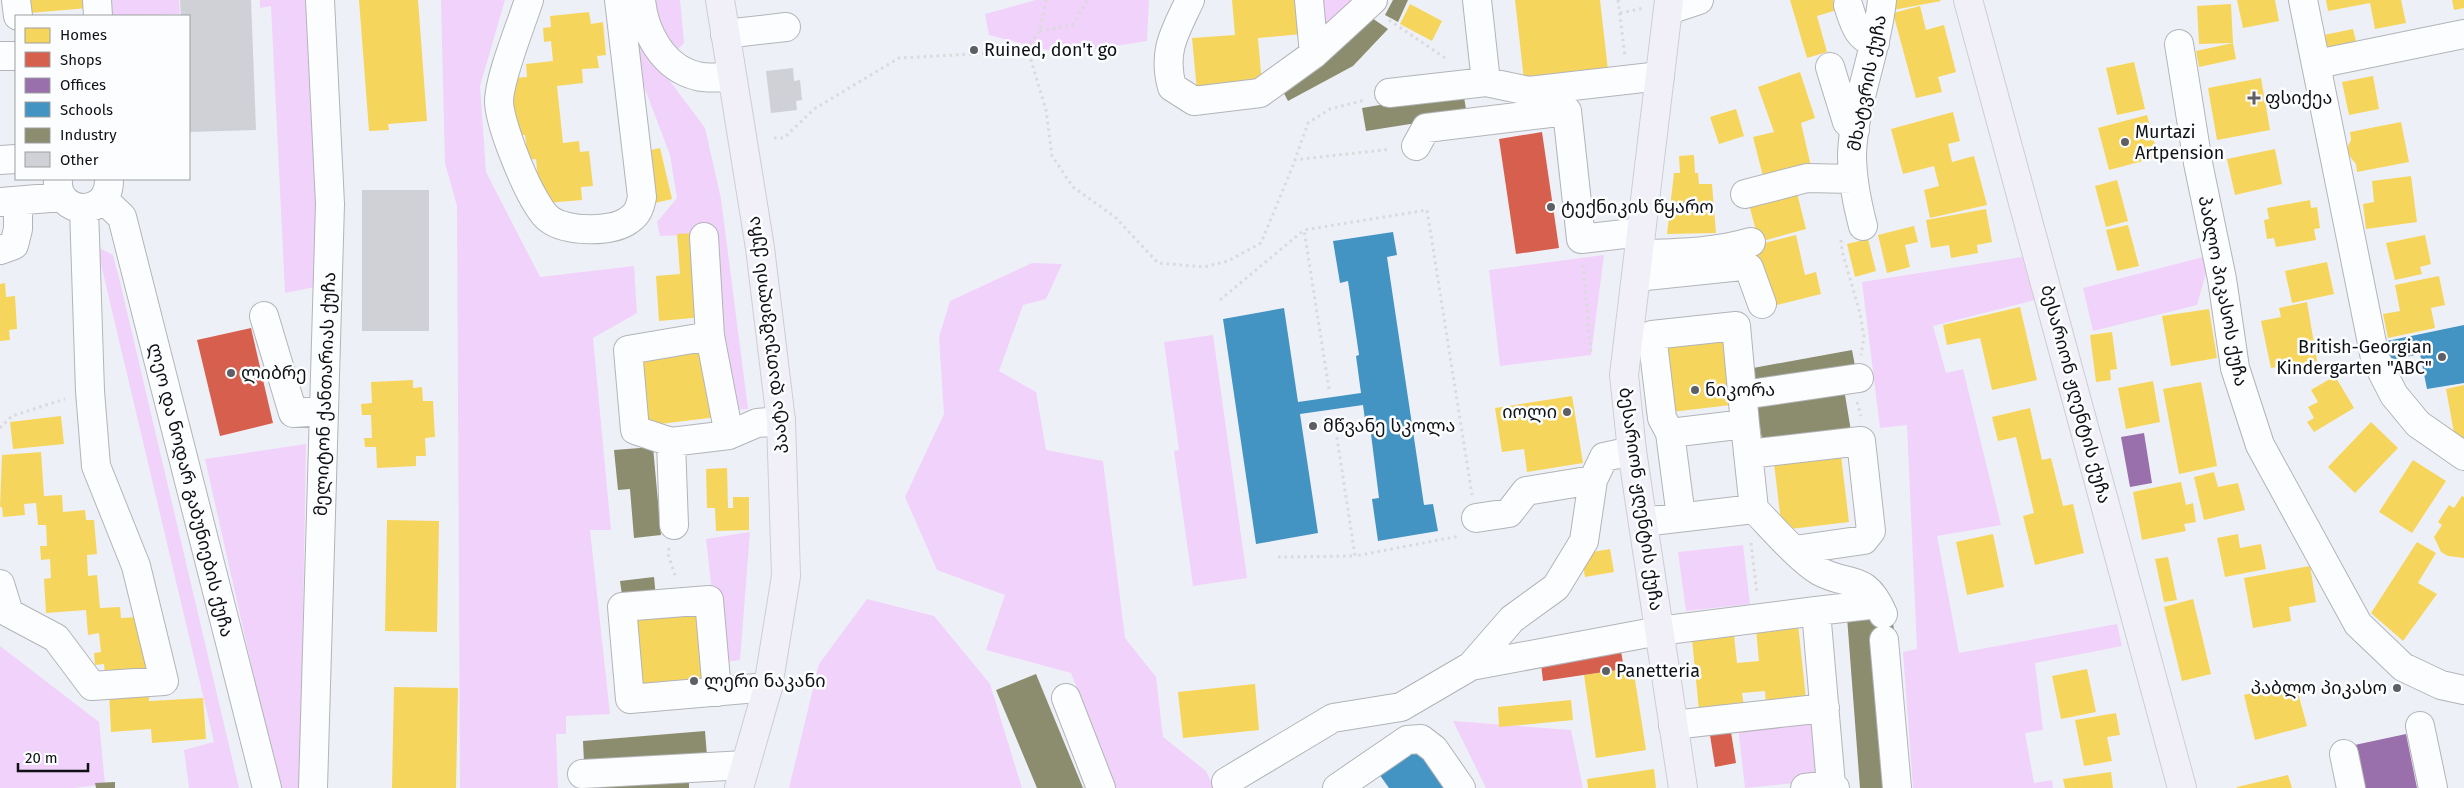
<svg xmlns="http://www.w3.org/2000/svg" width="2464" height="788" font-family="'Fira Sans','Noto Sans Georgian',sans-serif">
	<rect width="100%" height="100%" fill="#eef0f7"/>
	<path fill="#f1d2fa" d="M110 0H179L180 14 111 16Z
		M260 0H308L320 286 285 293 271 6 260 8Z
		M441 0H505L480 86 486 172 540 277 634 266 637 313 593 338 611 530H590L610 714 566 716V734H556L558 788H460L457 206 445 163Z
		M635 0 658 65 705 128 721 199 748 409 732 410 710 234 660 236 657 222 677 198 670 155 631 52Z
		M648 0H680L684 43 677 50 669 44Z
		M1036 0H1149L1147 41 1063 54 989 35 985 14Z
		M1320 0H1357L1324 37Z
		M100 248 113 255 121 286 239 788H189L184 750 214 742 100 260Z
		M1604 255 1591 355 1500 366 1489 270Z
		M2211 255 2197 305 2093 331 2083 288Z
		M2022 257 2035 300 1933 326 1946 373 1963 369 2001 525 1937 536 1959 653 2117 624 2122 646 2035 663 2043 730 2025 733 2034 783 2052 780 2053 788H1913L1903 652 1917 649 1907 425 1880 428 1862 282Z
		M1032 263 1062 264 1046 299 1023 305 999 371 1036 392 1046 450 1103 461 1125 638 1156 677 1163 737 1206 771 1214 788H1116L1071 673 986 650 1005 595 937 570 905 497 944 414 939 337 950 301Z
		M1213 335 1247 578 1193 586 1174 451 1179 450 1164 342Z
		M306 444 300 788H279L205 459Z
		M750 532 740 660 720 663 706 539Z
		M1743 545 1750 604 1686 611 1678 552Z
		M867 599 934 616 990 684 1022 788H789L819 664Z
		M0 646 99 722 105 784 75 788H0Z
		M1817 718 1824 780 1745 788 1738 727Z
		M1453 721 1571 730 1583 788H1486Z"/>
	<path fill="#f6d55c" d="M29 0H88V8L30 13Z
		M359 0H418L427 121 388 124 389 130 369 131Z
		M1232 0H1298L1301 34 1258 38 1262 85 1197 91 1192 38 1235 35Z
		M1515 0H1600L1608 70 1524 80Z
		M1790 0H1833L1837 10 1817 16 1827 52 1807 58Z
		M1895 0H1940L1941 1 1893 10Z
		M2237 0H2275L2279 21 2243 28Z
		M2326 0H2401L2406 23 2375 29 2370 3 2328 11Z
		M2452 0H2464V8L2454 10Z
		M1410 4 1442 21 1432 41 1400 24Z
		M2231 4 2233 43 2199 44 2197 6Z
		M1920 6 1926 30 1944 25 1956 72 1938 77 1942 92 1916 98 1893 13Z
		M589 12 591 24 603 22 606 55 597 56 599 68 582 69 583 83 557 86 563 143 579 141 580 152 589 151 593 186 581 187 582 200 546 203 538 180 536 159 528 160 525 135H518L509 125 511 78 527 77 526 64 553 61 551 41 544 42 543 28 551 27 550 16Z
		M2353 29 2358 49 2323 56 2319 36Z
		M2233 43 2236 59 2199 67 2196 51Z
		M2134 62 2145 109 2117 115 2106 68Z
		M1800 72 1815 118 1801 123 1812 171 1765 184 1753 137 1774 132 1758 87Z
		M2373 76 2379 109 2349 115 2342 82Z
		M2261 78 2270 130 2217 140 2208 88Z
		M1736 109 1744 136 1719 144 1710 117Z
		M1953 112 1960 141 1948 144 1952 162 1974 156 1987 205 1930 218 1924 190 1939 186 1934 166 1903 174 1891 129Z
		M2147 115 2158 157 2109 170 2098 128Z
		M2401 122 2409 162 2357 172 2356 164 2347 153 2348 146 2351 140 2350 132Z
		M660 148 672 199 655 203 643 152Z
		M2275 149 2282 184 2235 195 2227 159Z
		M1694 155 1695 173H1698L1699 184H1712L1716 233 1667 234 1674 173H1680L1679 156Z
		M2411 176 2417 222 2366 229 2363 204 2374 202 2372 181Z
		M2117 180 2128 221 2106 227 2095 186Z
		M1795 185 1806 229 1759 242 1747 197Z
		M2310 200 2311 208 2317 207 2320 228 2314 229 2316 240 2276 247 2274 238 2267 239 2264 220 2269 219 2267 208Z
		M1986 209 1992 242 1977 245 1978 253 1951 258 1949 245 1931 248 1926 220Z
		M2128 225 2139 266 2117 271 2106 230Z
		M1914 226 1918 242 1905 245 1910 267 1887 273 1878 235Z
		M697 233 704 317 659 321 656 276 680 274 677 234Z
		M1796 235 1805 275 1816 272 1821 294 1773 306 1763 287 1753 246Z
		M2425 235 2431 264 2420 267 2422 274 2395 280 2386 243Z
		M1868 239 1876 271 1855 277 1847 244Z
		M2327 262 2334 294 2292 303 2285 271Z
		M2439 276 2445 305 2431 308 2435 328 2388 338 2383 314 2400 311 2395 285Z
		M5 283 6 297 15 296 17 329 9 330 10 340 0 341V284Z
		M2307 302 2317 361 2271 368 2261 321 2281 317 2279 308Z
		M2020 307 2037 380 1992 390 1980 338 1947 345 1943 325Z
		M2209 309 2217 358 2171 366 2162 316Z
		M1723 332 1731 405 1663 413 1655 339Z
		M2112 332 2117 369 2110 370 2111 380 2096 382 2090 335Z
		M709 350 717 417 644 426 635 360Z
		M2335 376 2354 408 2314 432 2307 422 2314 418 2308 407 2318 402 2311 390Z
		M413 380V388L422 387 423 401H433L435 437 425 438 426 456H416V466L377 468 376 447H365L364 438H372L371 415H362L361 404 372 403 371 382Z
		M2153 381 2160 422 2126 429 2118 388Z
		M2201 382 2217 466 2179 474 2163 389Z
		M2464 385V440L2454 433 2446 389Z
		M1572 396 1583 463 1527 472 1524 449 1502 452 1495 408Z
		M2030 408 2042 460 2051 458 2063 506 2073 504 2084 553 2035 565 2023 516 2034 513 2016 437 1998 441 1992 417Z
		M61 416 64 444 13 449 10 422Z
		M2371 422 2398 448 2355 493 2328 467Z
		M1840 447 1849 522 1782 530 1773 455Z
		M41 452 44 496 62 495 63 512 85 510 86 520H94L97 554 87 555 88 576 97 575 100 608 120 607 121 618 137 617 149 673 105 677 104 664 95 665 94 653 101 652 99 633 88 635 86 610 46 613 44 579 51 578 50 559 41 560 40 546H47L46 525H38L36 503 24 504 25 515 3 517 2 507H0L2 455Z
		M2413 460 2446 481 2412 533 2379 512Z
		M727 468 728 508H733V497H749V530L716 531 715 508H707L706 469Z
		M2214 472 2218 487 2238 483 2245 510 2204 520 2194 477Z
		M2181 482 2186 505 2193 503 2196 522 2184 524 2186 531 2142 540 2133 492Z
		M2462 496 2464 497V558L2448 556 2441 552 2434 537 2442 525 2438 522 2449 505 2454 508Z
		M387 520 439 521 437 632 385 631Z
		M1993 534 2004 587 1967 595 1956 542Z
		M2238 534 2240 548 2261 544 2266 569 2225 577 2217 538Z
		M2417 542 2436 553 2418 583 2437 594 2403 641 2371 613Z
		M1610 549 1614 572 1585 577 1581 554Z
		M2168 557 2177 600 2164 602 2155 559Z
		M2310 566 2316 602 2289 607 2291 621 2253 628 2244 578Z
		M2193 599 2211 674 2182 681 2164 607Z
		M702 613 710 679 637 688 629 621Z
		M1798 624 1806 699 1766 703 1765 691 1742 693 1744 706 1699 711 1692 639 1734 635 1737 663 1759 661 1756 629Z
		M1633 667 1646 750 1596 758 1584 675Z
		M2087 669 2096 712 2061 719 2052 676Z
		M2295 682 2307 726 2255 740 2244 695Z
		M1255 684 1259 730 1183 738 1178 692Z
		M394 687 458 688 456 788H392Z
		M148 688 149 701 203 698 206 739 152 743 151 729 111 732 109 691Z
		M1571 700 1573 720 1499 727 1498 707Z
		M2116 713 2120 735 2107 737 2112 761 2084 766 2075 720Z
		M1654 769 1656 788H1588L1587 779Z
		M2111 772 2113 788H2065L2063 779Z
		M2288 775 2292 788H2237V787Z"/>
	<path fill="#d6604d" d="M1542 132 1559 248 1516 254 1499 139Z
		M251 328 273 423 220 436 197 340Z
		M1621 651 1624 669 1543 681 1541 664Z
		M1731 732 1736 763 1715 767 1710 735Z"/>
	<path fill="#9970ab" d="M2144 433 2152 483 2130 487 2121 437Z
		M2406 734 2417 788H2358L2350 746Z"/>
	<path fill="#4393c3" d="M1393 232 1397 255 1387 257 1407 391 1424 505 1433 504 1438 531 1378 541 1372 499 1379 498 1370 426 1366 427 1363 405 1300 414 1318 533 1256 544 1223 319 1284 308 1298 402 1361 393 1356 356 1359 355 1348 281 1340 283 1333 241Z
		M2464 325V383L2427 389 2420 354 2390 360 2387 341Z
		M1422 743 1454 788H1389L1379 774Z"/>
	<path fill="#8c8c6e" d="M1393 0H1408L1398 22 1385 15Z
		M1369 16 1388 29 1353 66 1288 101 1279 84 1349 42Z
		M1463 91 1467 115 1366 131 1362 108Z
		M1852 350 1856 371 1757 389 1753 368Z
		M1844 389 1851 431 1763 445 1756 403Z
		M653 447 661 535 634 538 630 489 618 490 614 450Z
		M654 577 656 598 623 602 620 581Z
		M1892 614 1895 639 1886 788H1860L1847 617Z
		M1036 674 1083 788H1037L996 690Z
		M705 731 707 756 584 763 583 741Z
		M689 778V788H586L585 783Z
		M115 782V788H96L95 783Z"/>
	<path fill="#cfd1d6" d="M180 0H251L256 130 189 132V16H181Z
		M793 68 794 81 800 80 802 100 796 101 797 110 771 113 766 71Z
		M362 190H429V331H362Z"/>
	<g fill="none" stroke-linecap="round" stroke-linejoin="round">
		<g stroke="#b2b4b8" stroke-width="30">
			<path id="minor" d="M16 0 18 16
				M97 0 98 16
				M529 0C521 25 499 78 499 102 500 126 531 205 549 219 566 232 612 233 629 220 638 214 640 207 642 197L619 0
				M641 0C644 32 663 68 697 76 708 79 721 77 732 77
				M1190 0C1175 32 1162 51 1172 87L1194 101 1260 93 1314 54 1373 0
				M1309 0 1314 54
				M1477 0 1486 82
				M2303 0 2375 358 2394 395 2418 424 2464 456
				M1848 5C1854 22 1856 37 1875 43
				M1669 10 1699 0
				M725 34 786 27
				M2179 44 2198 163 2222 279 2235 368 2260 445 2358 624 2403 667 2441 685 2464 690
				M0 56H16
				M2317 64 2464 34
				M1830 67 1847 122 1855 130
				M1389 93 1486 82 1529 91 1660 76
				M1416 146 1426 128 1567 111 1581 239 1641 232
				M0 160 16 159
				M58 179C55 216 110 219 109 179
				M1745 194 1807 178 1853 179
				M103 199 122 217 267 788
				M0 202 62 197
				M1863 226C1857 203 1852 178 1852 154 1854 102 1877 52 1882 0
				M704 237 710 336
				M0 250 14 245 18 229V201
				M1639 254C1677 253 1714 253 1751 242
				M1636 277 1742 266 1749 268 1762 304
				M264 316 293 413 324 411
				M1743 395 1859 378
				M1670 433 1662 418 1652 335 1736 326 1745 424
				M729 435 710 336 628 350 635 430 671 442 729 435 757 423 781 421
				M671 442 674 525
				M1748 454 1861 441 1871 531 1864 540 1795 550
				M1754 509C1770 525 1800 560 1819 571 1850 588 1865 572 1883 614
				M1476 518 1509 513 1526 491 1593 480
				M1643 522 1754 509 1745 424 1670 433 1681 517
				M0 584 9 613 56 638 92 686 164 681 136 566 96 466 90 391 84 208
				M1816 611 1878 604
				M1884 640 1897 788
				M1471 666 1659 631 1816 611 1831 785 1835 788
				M717 692 709 600 622 607 630 699 768 687
				M1066 698 1101 788
				M1673 725 1825 708
				M2420 726 2433 788
				M2344 754 2351 788
				M582 774 745 765
				M1226 782 1333 718 1401 707 1471 666 1512 619 1556 587 1584 541 1593 480 1604 457 1632 451
				M313 788 330 204 320 0
				M1337 788 1407 740 1421 739 1434 749 1461 788
				M1805 788 1831 785"/>
		</g>
		<g stroke="#cdced2" stroke-width="30">
			<path id="major" d="M720 0 760 248 781 421 786 576 768 687 739 788
				M1669 0 1624 375 1632 451 1683 788
				M1968 0 2182 788"/>
		</g>
		<path stroke="#dadadc" stroke-width="3" stroke-dasharray="2.5 4" stroke-linecap="butt" d="M1046 0 1040 31 1027 47 1046 110 1052 156 1073 187 1115 217 1158 263 1204 267 1228 261 1261 243 1292 168 1308 123 1330 109 1365 100
			M1618 0 1625 56
			M1620 13 1644 8
			M1389 20 1448 60
			M1040 31 1072 25 1088 0
			M774 138H784L814 109 899 58 993 53 1027 47
			M1294 160 1391 149
			M1841 240 1842 251 1860 313 1864 337 1861 355
			M1583 265 1591 355
			M1220 300 1304 230
			M1329 389 1304 230 1427 210 1472 495
			M1857 402 1861 416
			M1334 418 1355 556 1460 536
			M0 428 12 416 65 399
			M1751 543 1757 594
			M669 548 668 554 676 578
			M1278 557 1355 556"/>
		<use href="#minor" stroke="#fcfdfe" stroke-width="28"/>
		<use href="#major" stroke="#f1f0f8" stroke-width="28"/>
	</g>
	<g fill="#5e5f64" stroke="#fcfdff" stroke-width="2">
		<circle cx="974" cy="50" r="5"/>
		<path d="M2251.5 90.5h5v5h5v5h-5v5h-5v-5h-5v-5h5z"/>
		<circle cx="2125" cy="142" r="5"/>
		<circle cx="1551" cy="207" r="5"/>
		<circle cx="2442" cy="357" r="5"/>
		<circle cx="231" cy="373" r="5"/>
		<circle cx="1695" cy="390" r="5"/>
		<circle cx="1567" cy="412" r="5"/>
		<circle cx="1313" cy="426" r="5"/>
		<circle cx="1606" cy="671" r="5"/>
		<circle cx="694" cy="681" r="5"/>
		<circle cx="2397" cy="688" r="5"/>
	</g>
	<g text-anchor="middle" stroke-width="5" stroke-linejoin="round" paint-order="stroke">
		<g font-size="18" fill="#101115" stroke="#fcfdff" text-anchor="start">
			<text x="984" y="56">Ruined, don't go</text>
			<text x="2265" y="104">ფსიქეა</text>
			<text x="2135" y="138">Murtazi<tspan x="2135" dy="21">Artpension</tspan></text>
			<text x="1561" y="213">ტექნიკის წყარო</text>
			<text x="2432" y="353" text-anchor="end">British-Georgian<tspan x="2432" dy="21">Kindergarten "ABC"</tspan></text>
			<text x="241" y="379">ლიბრე</text>
			<text x="1705" y="396">ნიკორა</text>
			<text x="1557" y="418" text-anchor="end">იოლი</text>
			<text x="1323" y="432">მწვანე სკოლა</text>
			<text x="1616" y="677">Panetteria</text>
			<text x="704" y="687">ლერი ნაკანი</text>
			<text x="2387" y="694" text-anchor="end">პაბლო პიკასო</text>
		</g>
		<g font-size="18" fill="#101115" stroke="#fcfdff">
			<text transform="translate(1867 83) rotate(-79)" y="6">მხატვრის ქუჩა</text>
			<text transform="translate(2223 291) rotate(79)" y="6">პაბლო პიკასოს ქუჩა</text>
			<text transform="translate(768 335) rotate(-97)" y="6">პაატა დათუაშვილის ქუჩა</text>
			<text transform="translate(325 394) rotate(-88)" y="6">მელიტონ ქანთარიას ქუჩა</text>
			<text transform="translate(2076 394) rotate(75)" y="6">ბესარიონ ჟღენტის ქუჩა</text>
			<text transform="translate(191 490) rotate(76)" y="6">ლეო და ნოდარ გაბუნიების ქუჩა</text>
			<text transform="translate(1641 499) rotate(82)" y="6">ბესარიონ ჟღენტის ქუჩა</text>
		</g>
	</g>
	<rect x="15" y="15" width="175" height="165" fill="#fcfdff" stroke="#9e9fa1"/>
	<rect x="25" y="28" width="25" height="15" fill="#f6d55c" stroke="#9e9fa1"/>
	<text x="60" y="40" font-size="15" fill="#101115">Homes</text>
	<rect x="25" y="52" width="25" height="15" fill="#d6604d" stroke="#9e9fa1"/>
	<text x="60" y="65" font-size="15" fill="#101115">Shops</text>
	<rect x="25" y="78" width="25" height="15" fill="#9970ab" stroke="#9e9fa1"/>
	<text x="60" y="90" font-size="15" fill="#101115">Offices</text>
	<rect x="25" y="102" width="25" height="15" fill="#4393c3" stroke="#9e9fa1"/>
	<text x="60" y="115" font-size="15" fill="#101115">Schools</text>
	<rect x="25" y="128" width="25" height="15" fill="#8c8c6e" stroke="#9e9fa1"/>
	<text x="60" y="140" font-size="15" fill="#101115">Industry</text>
	<rect x="25" y="152" width="25" height="15" fill="#cfd1d6" stroke="#9e9fa1"/>
	<text x="60" y="165" font-size="15" fill="#101115">Other</text>
	<path d="M18 763v8h70v-8" fill="none" stroke="#101115" stroke-width="2.5"/>
	<text x="25" y="763" font-size="15" fill="#101115" stroke="#fcfdff" stroke-width="4" paint-order="stroke">20 m</text>
</svg>
